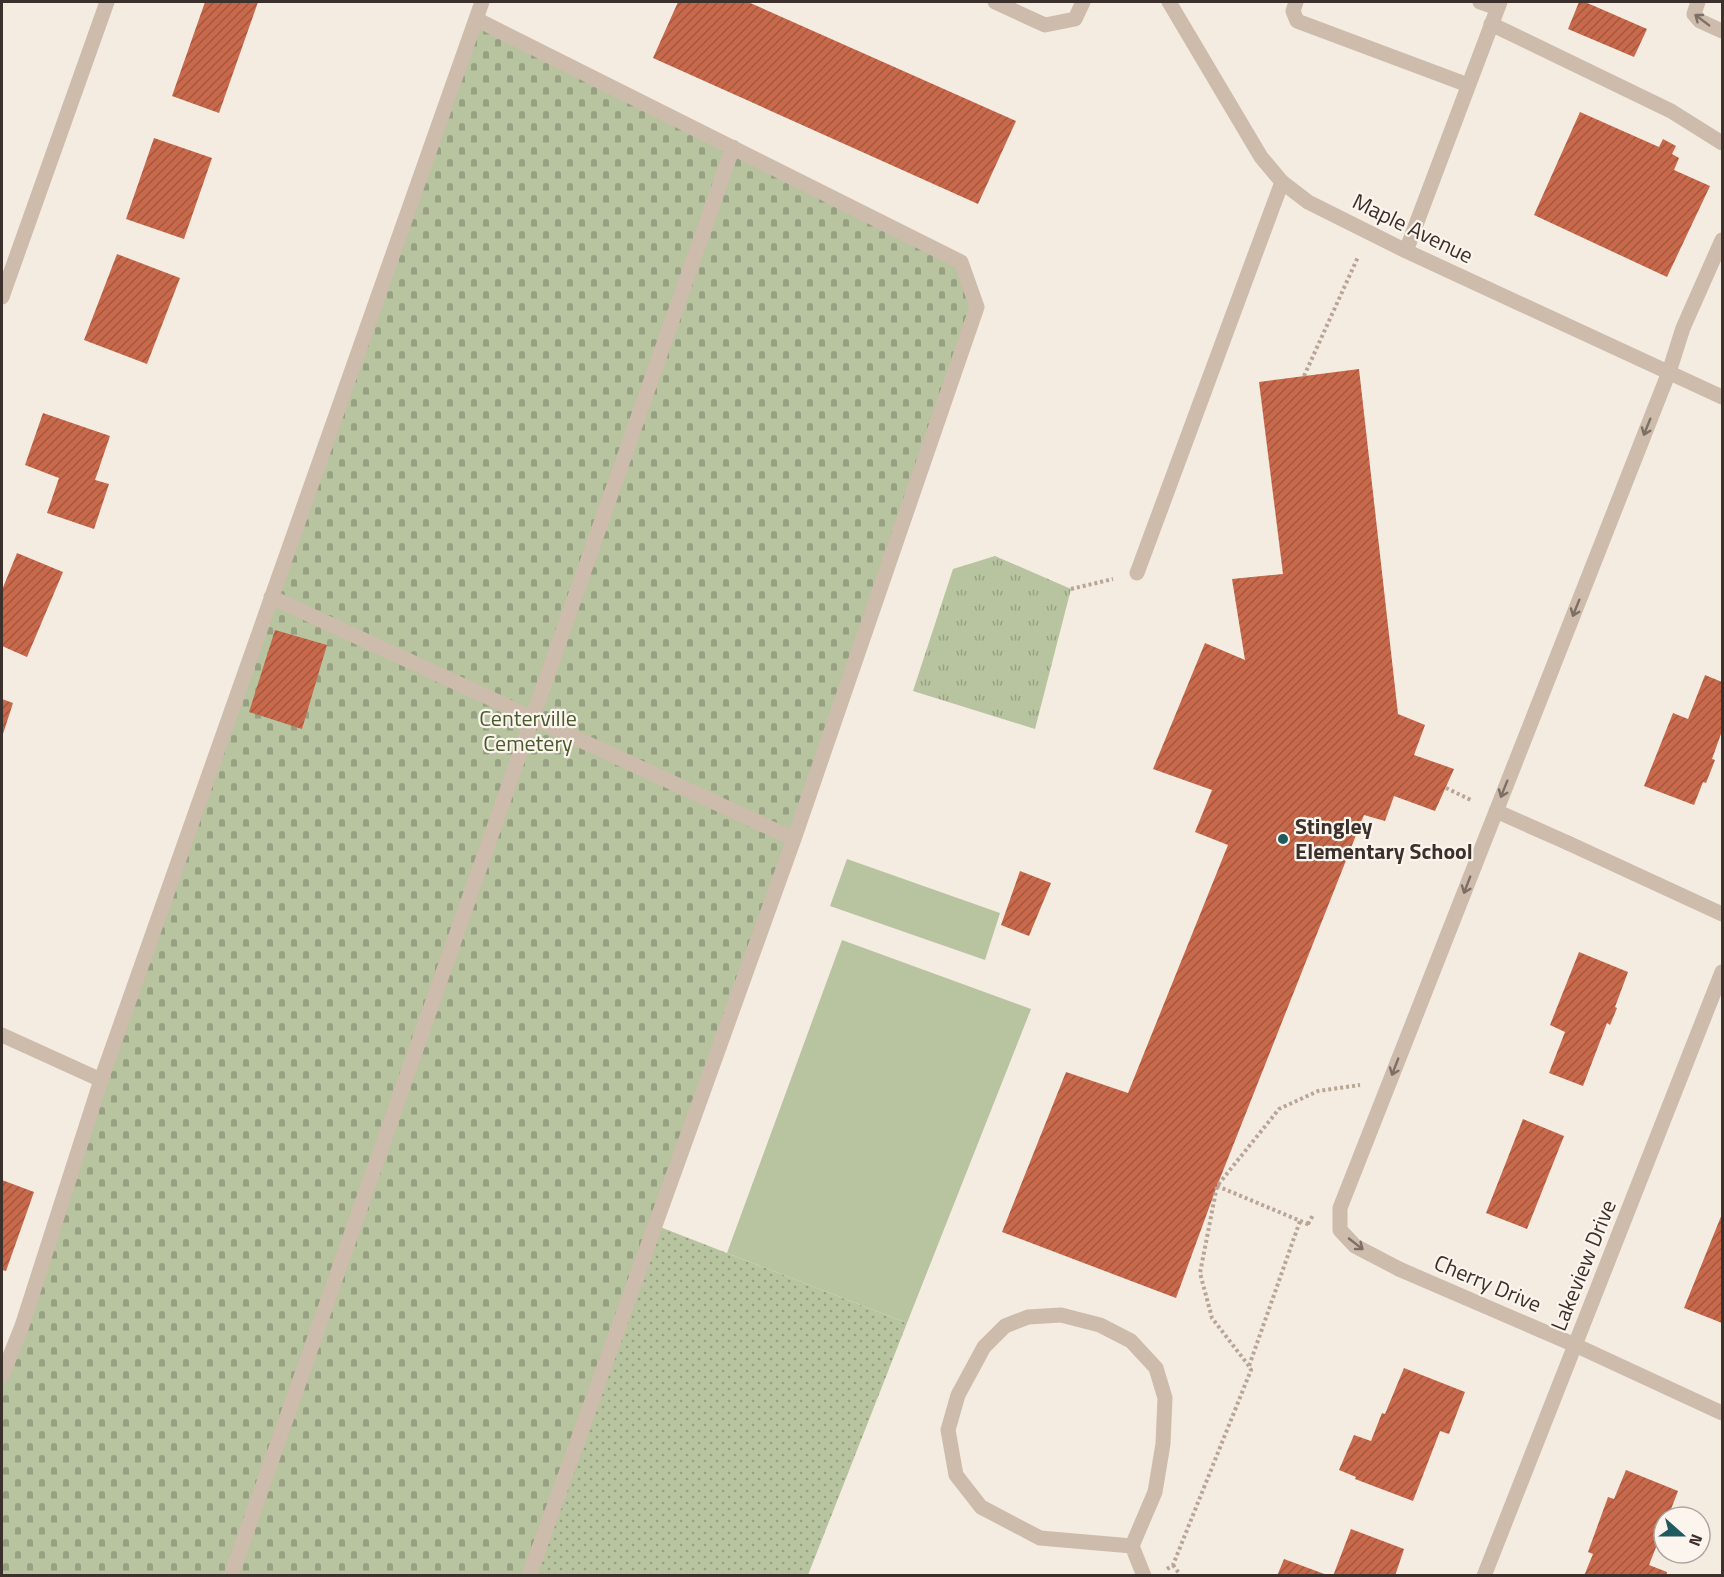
<svg xmlns="http://www.w3.org/2000/svg" width="1724" height="1577" font-family="'Titillium Web',sans-serif">
	<defs>
		<pattern id="grass-dots" width="8" height="8" patternUnits="userSpaceOnUse" patternTransform="scale(1.5)"><rect width="8" height="8" fill="#b8c4a0"/><path d="M2 2h.1M6 6h.1" fill="none" stroke="#97a083" stroke-width="1.8" stroke-linecap="round"/></pattern>
		<pattern id="cemetery-stones" width="16" height="16" patternUnits="userSpaceOnUse" patternTransform="scale(1.5)"><rect width="16" height="16" fill="#b8c4a0"/><path d="M2 7V4a2 2 0 0 1 4 0v3zM10 15v-3a2 2 0 0 1 4 0v3z" fill="#97a083"/></pattern>
		<pattern id="park-tufts" width="24" height="20" patternUnits="userSpaceOnUse" patternTransform="scale(1.5)"><rect width="24" height="20" fill="#b8c4a0"/><path d="M3 7l-1-3M5 7V3M7 7l1-3M15 17l-1-3M17 17v-4M19 17l1-3" fill="none" stroke="#97a083"/></pattern>
		<pattern id="building-hatch" width="6" height="6" patternUnits="userSpaceOnUse" patternTransform="scale(1.5)"><rect width="6" height="6" fill="#c8694b"/><path d="M-1 1l2-2M0 6l6-6M5 7l2-2" fill="none" stroke="#a4573f"/></pattern>
	</defs>
	<rect width="100%" height="100%" fill="#f4ebe1"/>
	<path fill="url(#grass-dots)" d="M655 1225 907 1323 808 1575 529 1576Z"/>
	<path fill="url(#cemetery-stones)" d="M476 19 961 262 977 307 529 1575 2 1576V1376Z"/>
	<path fill="url(#park-tufts)" d="M995 556 1071 589 1035 729 913 691 953 569Z"/>
	<path fill="#b8c4a0" d="M847 859 1000 913 985 960 830 906Z
		M842 940 1031 1009 907 1323 727 1253Z"/>
	<path fill="url(#building-hatch)" d="M205 2H258L219 113 172 96Z
		M678 2H748L1016 121 978 204 653 58Z
		M1579 2H1585L1647 29 1634 57 1568 29Z
		M1580 112 1659 147 1663 139 1676 146 1672 154 1679 158 1674 170 1710 186 1667 277 1534 215Z
		M154 138 212 158 184 239 126 219Z
		M117 254 180 278 147 364 84 340Z
		M1359 369 1398 714 1425 725 1414 755 1454 769 1435 811 1394 796 1385 821 1364 815 1217 1186 1176 1298 1002 1232 1066 1072 1128 1093 1228 845 1195 832 1212 790 1153 769 1205 643 1245 660 1232 579 1283 574 1259 382Z
		M43 413 110 436 95 480 109 484 94 529 47 513 59 478 25 465Z
		M17 553 63 572 27 657 2 646V590Z
		M275 630 327 645 302 729 249 712Z
		M1705 675 1722 682V731L1712 759 1715 760 1706 783 1703 782 1694 805 1644 786 1673 713 1688 719Z
		M2 699 13 703 2 737Z
		M1020 871 1051 883 1029 936 1001 925Z
		M1579 952 1628 972 1615 1007 1617 1008 1610 1025 1607 1023 1583 1086 1549 1073 1565 1032 1550 1025Z
		M1523 1119 1564 1136 1527 1229 1486 1213Z
		M2 1180 34 1192 6 1271 2 1270Z
		M1722 1214V1323L1684 1308Z
		M1404 1368 1465 1392 1449 1434 1440 1431 1413 1501 1355 1479 1356 1477 1339 1470 1354 1435 1371 1441 1382 1413 1385 1414Z
		M1626 1470 1678 1491 1668 1517H1664V1527L1649 1565 1667 1572 1666 1576H1584L1593 1554 1588 1552 1608 1497 1614 1499Z
		M1351 1529 1404 1549 1395 1576H1333Z
		M1284 1559 1327 1575V1576H1277Z"/>
	<g fill="none" stroke-linecap="round" stroke-linejoin="round">
		<path stroke="#b9a596" stroke-width="4" stroke-dasharray="3 3" stroke-linecap="butt" d="M1304 376 1358 257
			M1071 589 1113 579
			M1446 788 1473 801
			M1217 1186 1310 1225
			M1308 1224 1313 1215
			M1249 1366 1212 1318 1200 1273 1217 1186 1279 1109 1318 1091 1360 1085
			M1173 1565 1181 1576
			M1167 1569 1173 1565 1251 1370 1249 1366 1300 1221"/>
		<path stroke="#cdbbac" stroke-width="15" d="M995 2 1045 25 1075 19 1083 2
			M1296 2 1293 11 1297 21 1468 85
			M1480 2 1497 8
			M1698 2 1694 14 1700 21 1722 31
			M476 19 961 262 977 307 794 839 529 1576
			M1491 24 1671 111 1722 143
			M1137 573 1282 182
			M271 597 794 839
			M1496 811 1568 843
			M1399 1269 1355 1246 1340 1230V1208L1669 372 1683 328 1722 240
			M2 1376 22 1326 101 1080 482 2
			M1132 1546 1040 1538 981 1507 956 1475 948 1430 958 1395 984 1347 1005 1326 1028 1317 1061 1315 1100 1325 1131 1341 1156 1368 1165 1398 1163 1444 1155 1492 1132 1546 1144 1576
			M231 1576 733 147"/>
		<path stroke="#cdbbac" stroke-width="15" d="M1169 2 1261 157 1282 182 1308 202 1406 251 1722 397
			M1406 251 1500 2
			M2 297 107 2
			M1568 843 1722 914
			M2 1035 101 1080
			M1399 1269 1575 1345 1722 1413
			M1484 1576 1722 972"/>
	</g>
	<defs><path id="oneway-shaft" d="M-6 0H5M1.5-3L5.5 0L1.5 3" fill="none" stroke-width="1.6" stroke-linecap="round" stroke-linejoin="round" transform="scale(1.5)"/></defs>
	<g stroke="#7d6f65">
		<use href="#oneway-shaft" transform="translate(1702 20) rotate(-143)"/>
		<use href="#oneway-shaft" transform="translate(1647 427) rotate(112)"/>
		<use href="#oneway-shaft" transform="translate(1576 608) rotate(112)"/>
		<use href="#oneway-shaft" transform="translate(1504 789) rotate(112)"/>
		<use href="#oneway-shaft" transform="translate(1467 885) rotate(111)"/>
		<use href="#oneway-shaft" transform="translate(1395 1067) rotate(111)"/>
		<use href="#oneway-shaft" transform="translate(1356 1244) rotate(38)"/>
	</g>
	<circle fill="#1f5a5e" stroke="#fbf5ee" stroke-width="2" cx="1283" cy="839" r="6"/>
	<g text-anchor="middle" stroke-width="4.5" stroke-linejoin="round" paint-order="stroke">
		<g font-size="22" fill="#3b302b" stroke="#fbf5ee">
			<text transform="translate(1413 228) rotate(26)" y="8">Maple Avenue</text>
			<text transform="translate(1583 1265) rotate(-68)" y="8">Lakeview Drive</text>
			<text transform="translate(1488 1283) rotate(23)" y="8">Cherry Drive</text>
		</g>
		<g font-size="22" fill="#4a5a2e" stroke="#fbf5ee">
			<text x="528" y="726">Centerville<tspan x="528" dy="25">Cemetery</tspan></text>
		</g>
		<g font-size="22" font-weight="bold" fill="#3b302b" stroke="#fbf5ee" text-anchor="start">
			<text x="1295" y="834">Stingley<tspan x="1295" dy="25">Elementary School</tspan></text>
		</g>
	</g>
	<rect width="1724" height="1577" fill="none" stroke="#3b302b" stroke-width="6"/>
	<g transform="translate(1682 1535) rotate(111)"><circle r="28" fill="#fbf5ee" stroke="#aea6a0" stroke-width="1.5"/>
	<path d="M0-4.5L10 22L0 15L-10 22Z" fill="#1f5a5e"/>
	<text y="-9" font-size="16" font-weight="bold" text-anchor="middle" fill="#3b302b">N</text>
	</g>
</svg>
